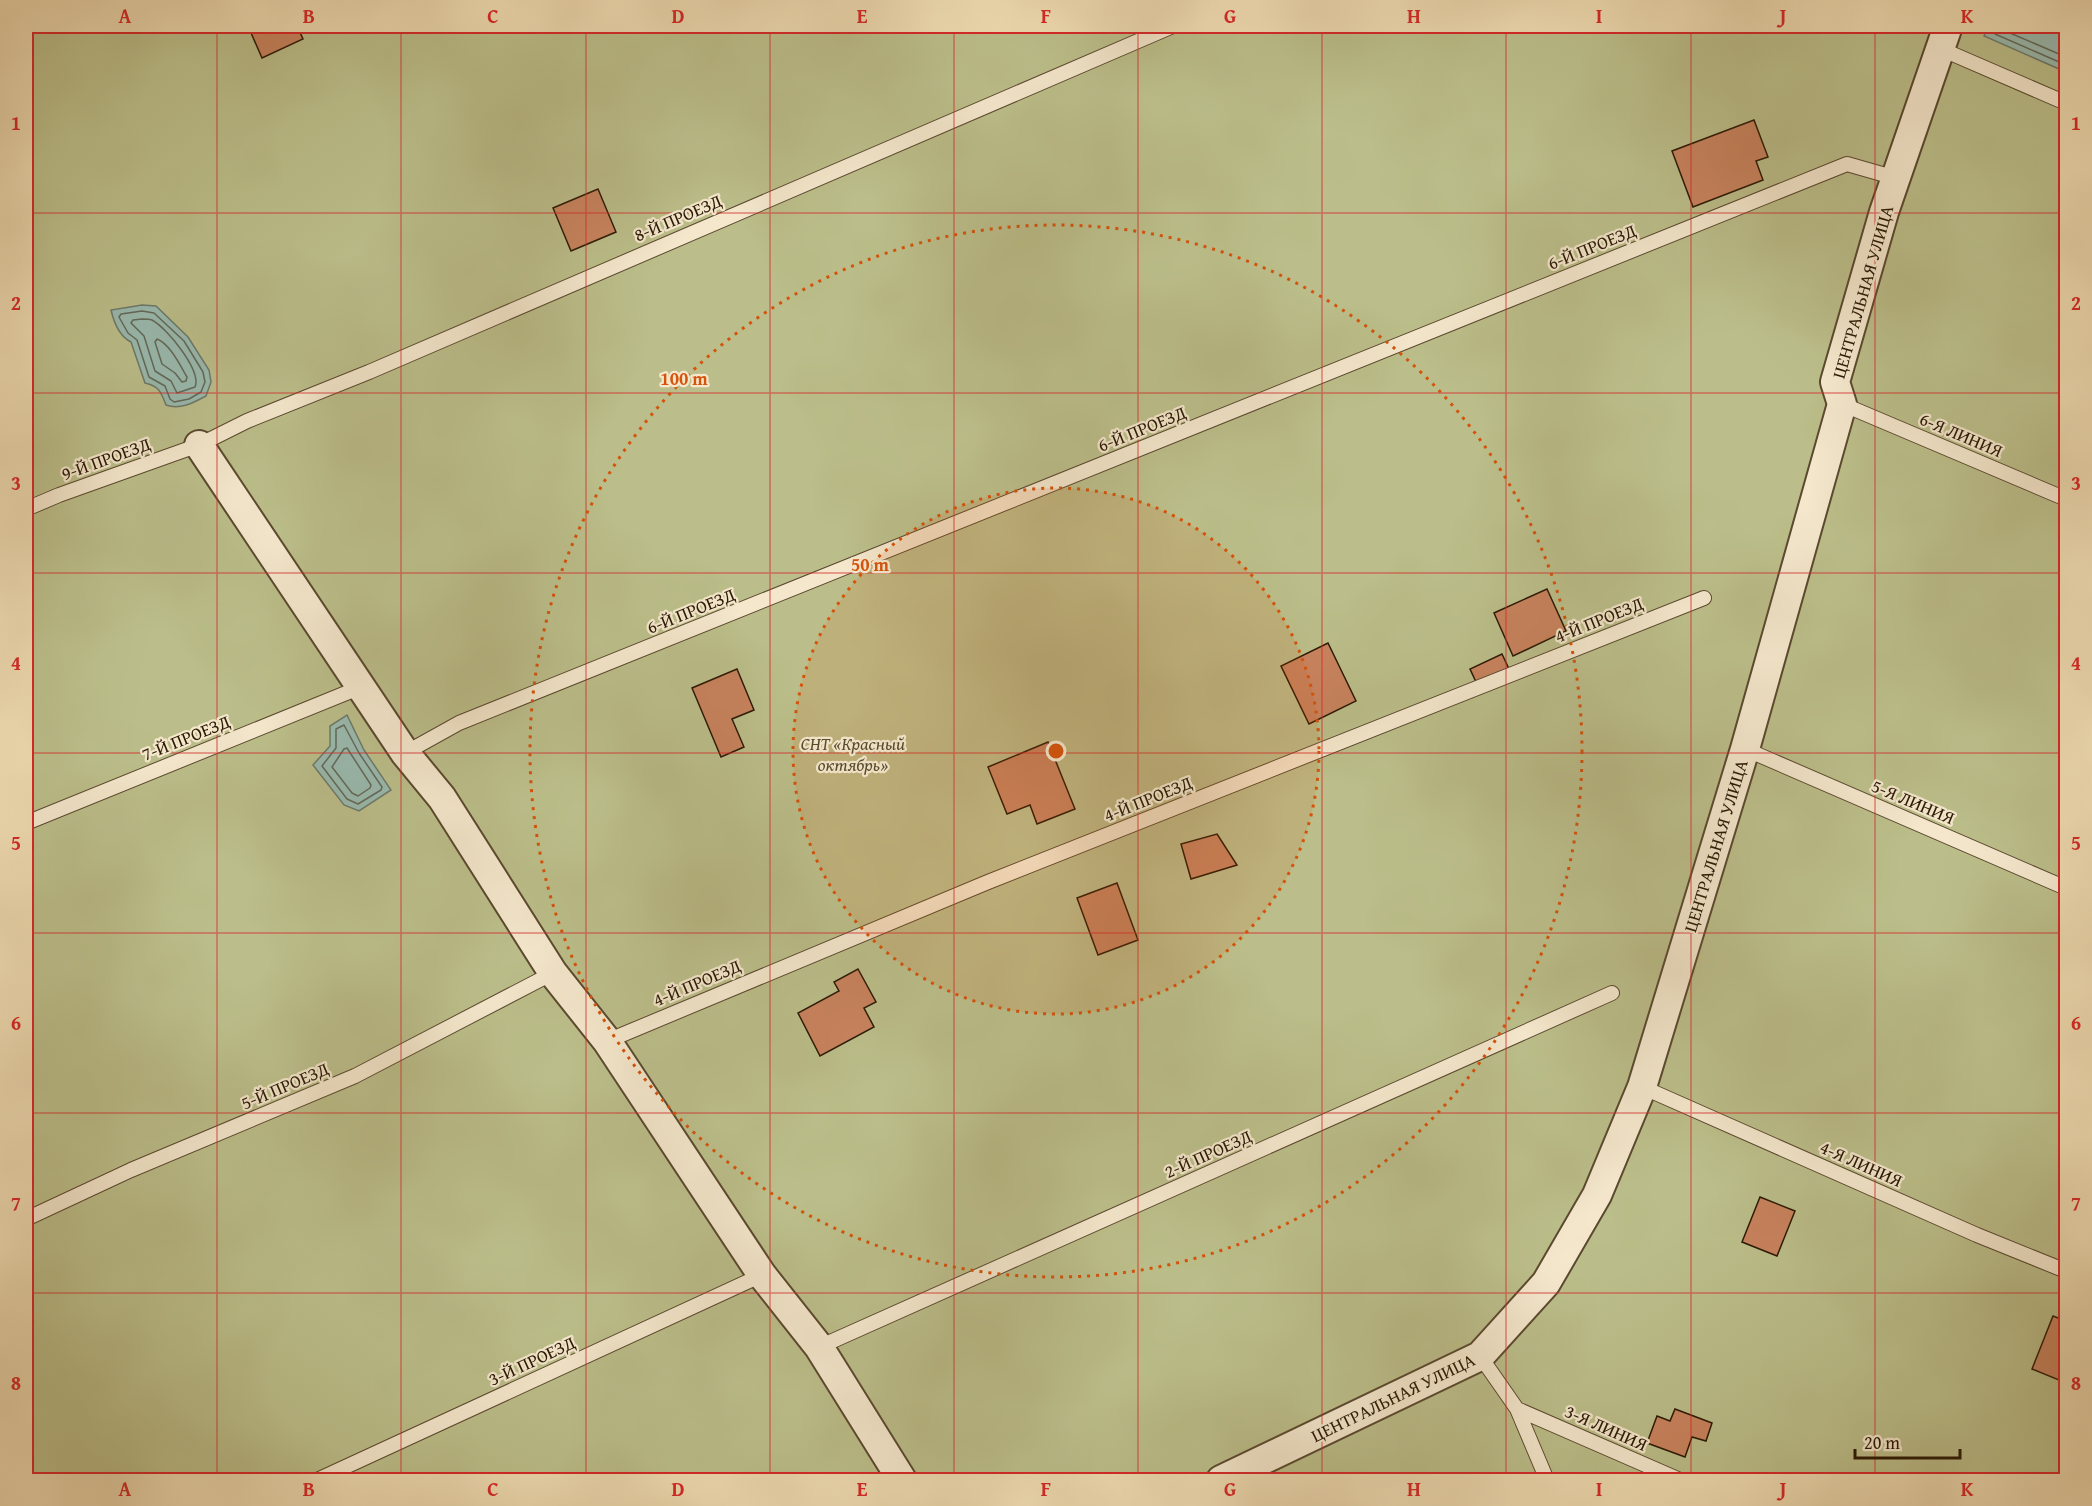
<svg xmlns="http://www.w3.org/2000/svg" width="2092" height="1506" font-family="'Gentium Book Plus',serif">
	<rect width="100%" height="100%" fill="#eedab0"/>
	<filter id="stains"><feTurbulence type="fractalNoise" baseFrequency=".00333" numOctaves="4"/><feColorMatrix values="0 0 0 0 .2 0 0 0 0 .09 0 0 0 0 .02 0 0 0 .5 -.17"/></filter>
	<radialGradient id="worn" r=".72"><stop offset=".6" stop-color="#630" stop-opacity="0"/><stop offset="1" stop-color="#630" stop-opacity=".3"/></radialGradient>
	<path fill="#bbbe8a" stroke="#726c47" stroke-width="1.5" d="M26 26H2066V1480H26Z"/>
	<path fill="#99baaf" stroke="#6d7a6b" stroke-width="1.5" d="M1989 26H2066V72L1984 36Z
		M142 305 156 306 188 337 209 370 211 382 206 396C193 403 180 410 166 405 161 392 159 386 145 383L131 342C119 336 114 323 111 310Z
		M347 715 364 750 391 790 359 811 344 805 313 765 330 746V726Z"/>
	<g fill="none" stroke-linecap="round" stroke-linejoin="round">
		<path stroke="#626a5a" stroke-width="1.5" d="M1994 26 1995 34 2066 65
			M2001 26 2003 30 2066 57
			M142 311 154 313 184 341 203 372 205 382 201 392 189 399 174 402 170 399 165 386 149 377 137 340 128 333 119 317 121 314Z
			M142 319C145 319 149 319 152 320 167 328 202 371 195 387L177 393 171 381 155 371 144 336 131 323 133 320Z
			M157 339C170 344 180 365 187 377L186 381 182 382 175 373 162 364 155 342Z
			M344 725 359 753 382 787 381 790 358 804 347 799 322 766 336 748V729Z
			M347 748 371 785 370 788 358 796 352 793 332 767 344 749Z"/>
	</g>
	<path fill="#c8835e" stroke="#2a1904" stroke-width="1.5" d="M248 26H297L303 39 262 58Z
		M1754 120 1768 157 1756 161 1763 180 1693 207 1672 151Z
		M598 189 616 232 571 251 553 208Z
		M1547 589 1566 631 1513 656 1494 613Z
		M1328 643 1356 701 1309 724 1281 666Z
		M1502 654 1509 669 1477 684 1470 669Z
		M737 669 754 710 732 719 744 747 721 757 692 688Z
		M1048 742 1075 809 1037 824 1030 805 1007 814 988 767Z
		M1217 834 1237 865 1191 879 1181 844Z
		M1117 883 1138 940 1098 955 1077 898Z
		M858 969 876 1002 864 1008 874 1027 820 1056 798 1013 839 991 834 982Z
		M1760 1197 1795 1211 1777 1256 1742 1242Z
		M2053 1316 2066 1321V1383L2032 1369Z
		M1675 1409 1712 1423 1706 1441 1692 1437 1685 1457 1647 1443 1657 1416 1670 1421Z"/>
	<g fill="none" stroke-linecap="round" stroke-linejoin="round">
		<g stroke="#5b492f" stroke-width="16">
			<path id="lane" d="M1941 49 2066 103
				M1842 404 2066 499
				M26 509 59 495 199 445 247 421 369 372 1173 26
				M1745 749 2066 888
				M405 753 459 723 1847 164 1896 178
				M26 823 361 687
				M607 1041 988 882 1704 598
				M1642 1087 1977 1235 2066 1271
				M26 1219 131 1170 355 1076 553 973
				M819 1347 1612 993
				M1480 1356 1517 1409 1547 1480
				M1517 1409 1680 1480
				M317 1480 762 1275"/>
		</g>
		<g stroke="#5b492f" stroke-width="32">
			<path id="street" d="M199 445 405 753 442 798 553 973 607 1041 762 1275 819 1347 902 1480
				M1221 1480 1480 1356 1546 1283 1597 1195 1642 1087 1745 749 1842 404 1835 382 1884 212 1948 26"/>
		</g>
		<use href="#lane" stroke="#f4e7cc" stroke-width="14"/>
		<use href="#street" stroke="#f4e7cc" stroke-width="28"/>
	</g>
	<path fill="none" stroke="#d62828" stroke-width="1.5" stroke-opacity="0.55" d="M217 26V1480M401 26V1480M586 26V1480M770 26V1480M954 26V1480M1138 26V1480M1322 26V1480M1506 26V1480M1691 26V1480M1875 26V1480M26 213H2066M26 393H2066M26 573H2066M26 753H2066M26 933H2066M26 1113H2066M26 1293H2066"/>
	<circle cx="1056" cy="751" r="263" fill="#d5530b" fill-opacity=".12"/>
	<g fill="none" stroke="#d5530b" stroke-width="3" stroke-dasharray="3 6">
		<circle cx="1056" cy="751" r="263"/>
		<circle cx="1056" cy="751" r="526"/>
	</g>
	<g text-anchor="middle" stroke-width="4.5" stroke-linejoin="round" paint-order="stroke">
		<g font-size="18" fill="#2a1904" stroke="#f4e7cc">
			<text transform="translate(678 218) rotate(-23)" y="6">8-Й ПРОЕЗД</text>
			<text transform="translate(1592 247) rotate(-22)" y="6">6-Й ПРОЕЗД</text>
			<text transform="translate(1863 292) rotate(-74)" y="6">ЦЕНТРАЛЬНАЯ УЛИЦА</text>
			<text transform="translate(1142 429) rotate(-22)" y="6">6-Й ПРОЕЗД</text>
			<text transform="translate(1961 435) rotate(23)" y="6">6-Я ЛИНИЯ</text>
			<text transform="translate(106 459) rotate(-20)" y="6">9-Й ПРОЕЗД</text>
			<text transform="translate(691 611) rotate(-22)" y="6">6-Й ПРОЕЗД</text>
			<text transform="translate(1599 620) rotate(-22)" y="6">4-Й ПРОЕЗД</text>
			<text transform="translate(186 738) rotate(-22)" y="6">7-Й ПРОЕЗД</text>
			<text transform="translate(1148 799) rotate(-22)" y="6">4-Й ПРОЕЗД</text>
			<text transform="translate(1913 802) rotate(23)" y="6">5-Я ЛИНИЯ</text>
			<text transform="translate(1716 846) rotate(-73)" y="6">ЦЕНТРАЛЬНАЯ УЛИЦА</text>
			<text transform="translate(697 983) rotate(-23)" y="6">4-Й ПРОЕЗД</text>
			<text transform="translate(285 1086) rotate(-23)" y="6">5-Й ПРОЕЗД</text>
			<text transform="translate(1208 1154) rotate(-24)" y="6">2-Й ПРОЕЗД</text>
			<text transform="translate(1861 1164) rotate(24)" y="6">4-Я ЛИНИЯ</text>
			<text transform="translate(532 1361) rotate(-25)" y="6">3-Й ПРОЕЗД</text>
			<text transform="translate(1393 1398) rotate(-26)" y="6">ЦЕНТРАЛЬНАЯ УЛИЦА</text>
			<text transform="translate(1606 1428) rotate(24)" y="6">3-Я ЛИНИЯ</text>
		</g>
		<g font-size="18" font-style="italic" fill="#564b2c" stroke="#f4e7cc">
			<text x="853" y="750">СНТ «Красный<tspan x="853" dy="21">октябрь»</tspan></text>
		</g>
	</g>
	<circle cx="1056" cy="751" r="9" fill="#d5530b" stroke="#f4e7cc" stroke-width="3"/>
	<g font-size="18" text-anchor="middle" font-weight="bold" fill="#d5530b" stroke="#f4e7cc" stroke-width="4.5" stroke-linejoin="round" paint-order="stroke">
		<text x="684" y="385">100 m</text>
		<text x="870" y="571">50 m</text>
	</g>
	<rect width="2092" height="1506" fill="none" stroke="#eedab0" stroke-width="66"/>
	<path d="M1855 1449v9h105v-9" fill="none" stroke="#2a1904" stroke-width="3"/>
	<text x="1864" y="1449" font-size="18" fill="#2a1904" stroke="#f4e7cc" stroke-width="4.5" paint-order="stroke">20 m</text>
	<rect x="33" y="33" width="2026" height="1440" fill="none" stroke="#d62828" stroke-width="2"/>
	<g font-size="20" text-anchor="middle" font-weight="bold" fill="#d62828">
		<text x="125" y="23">A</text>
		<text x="309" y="23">B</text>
		<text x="493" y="23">C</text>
		<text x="678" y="23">D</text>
		<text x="862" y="23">E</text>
		<text x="1046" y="23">F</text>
		<text x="1230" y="23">G</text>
		<text x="1414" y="23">H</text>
		<text x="1599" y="23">I</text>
		<text x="1783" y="23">J</text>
		<text x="1967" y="23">K</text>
		<text x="16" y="130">1</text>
		<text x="2076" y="130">1</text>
		<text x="16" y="310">2</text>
		<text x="2076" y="310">2</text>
		<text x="16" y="490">3</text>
		<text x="2076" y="490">3</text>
		<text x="16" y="670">4</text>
		<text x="2076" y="670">4</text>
		<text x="16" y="850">5</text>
		<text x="2076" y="850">5</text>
		<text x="16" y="1030">6</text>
		<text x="2076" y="1030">6</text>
		<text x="16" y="1210">7</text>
		<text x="2076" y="1210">7</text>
		<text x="16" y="1390">8</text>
		<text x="2076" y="1390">8</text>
		<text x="125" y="1496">A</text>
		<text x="309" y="1496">B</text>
		<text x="493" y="1496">C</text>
		<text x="678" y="1496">D</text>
		<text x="862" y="1496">E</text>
		<text x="1046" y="1496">F</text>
		<text x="1230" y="1496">G</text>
		<text x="1414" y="1496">H</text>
		<text x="1599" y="1496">I</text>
		<text x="1783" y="1496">J</text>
		<text x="1967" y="1496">K</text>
	</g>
	<rect width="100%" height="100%" filter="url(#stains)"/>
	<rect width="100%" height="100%" fill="url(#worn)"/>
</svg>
